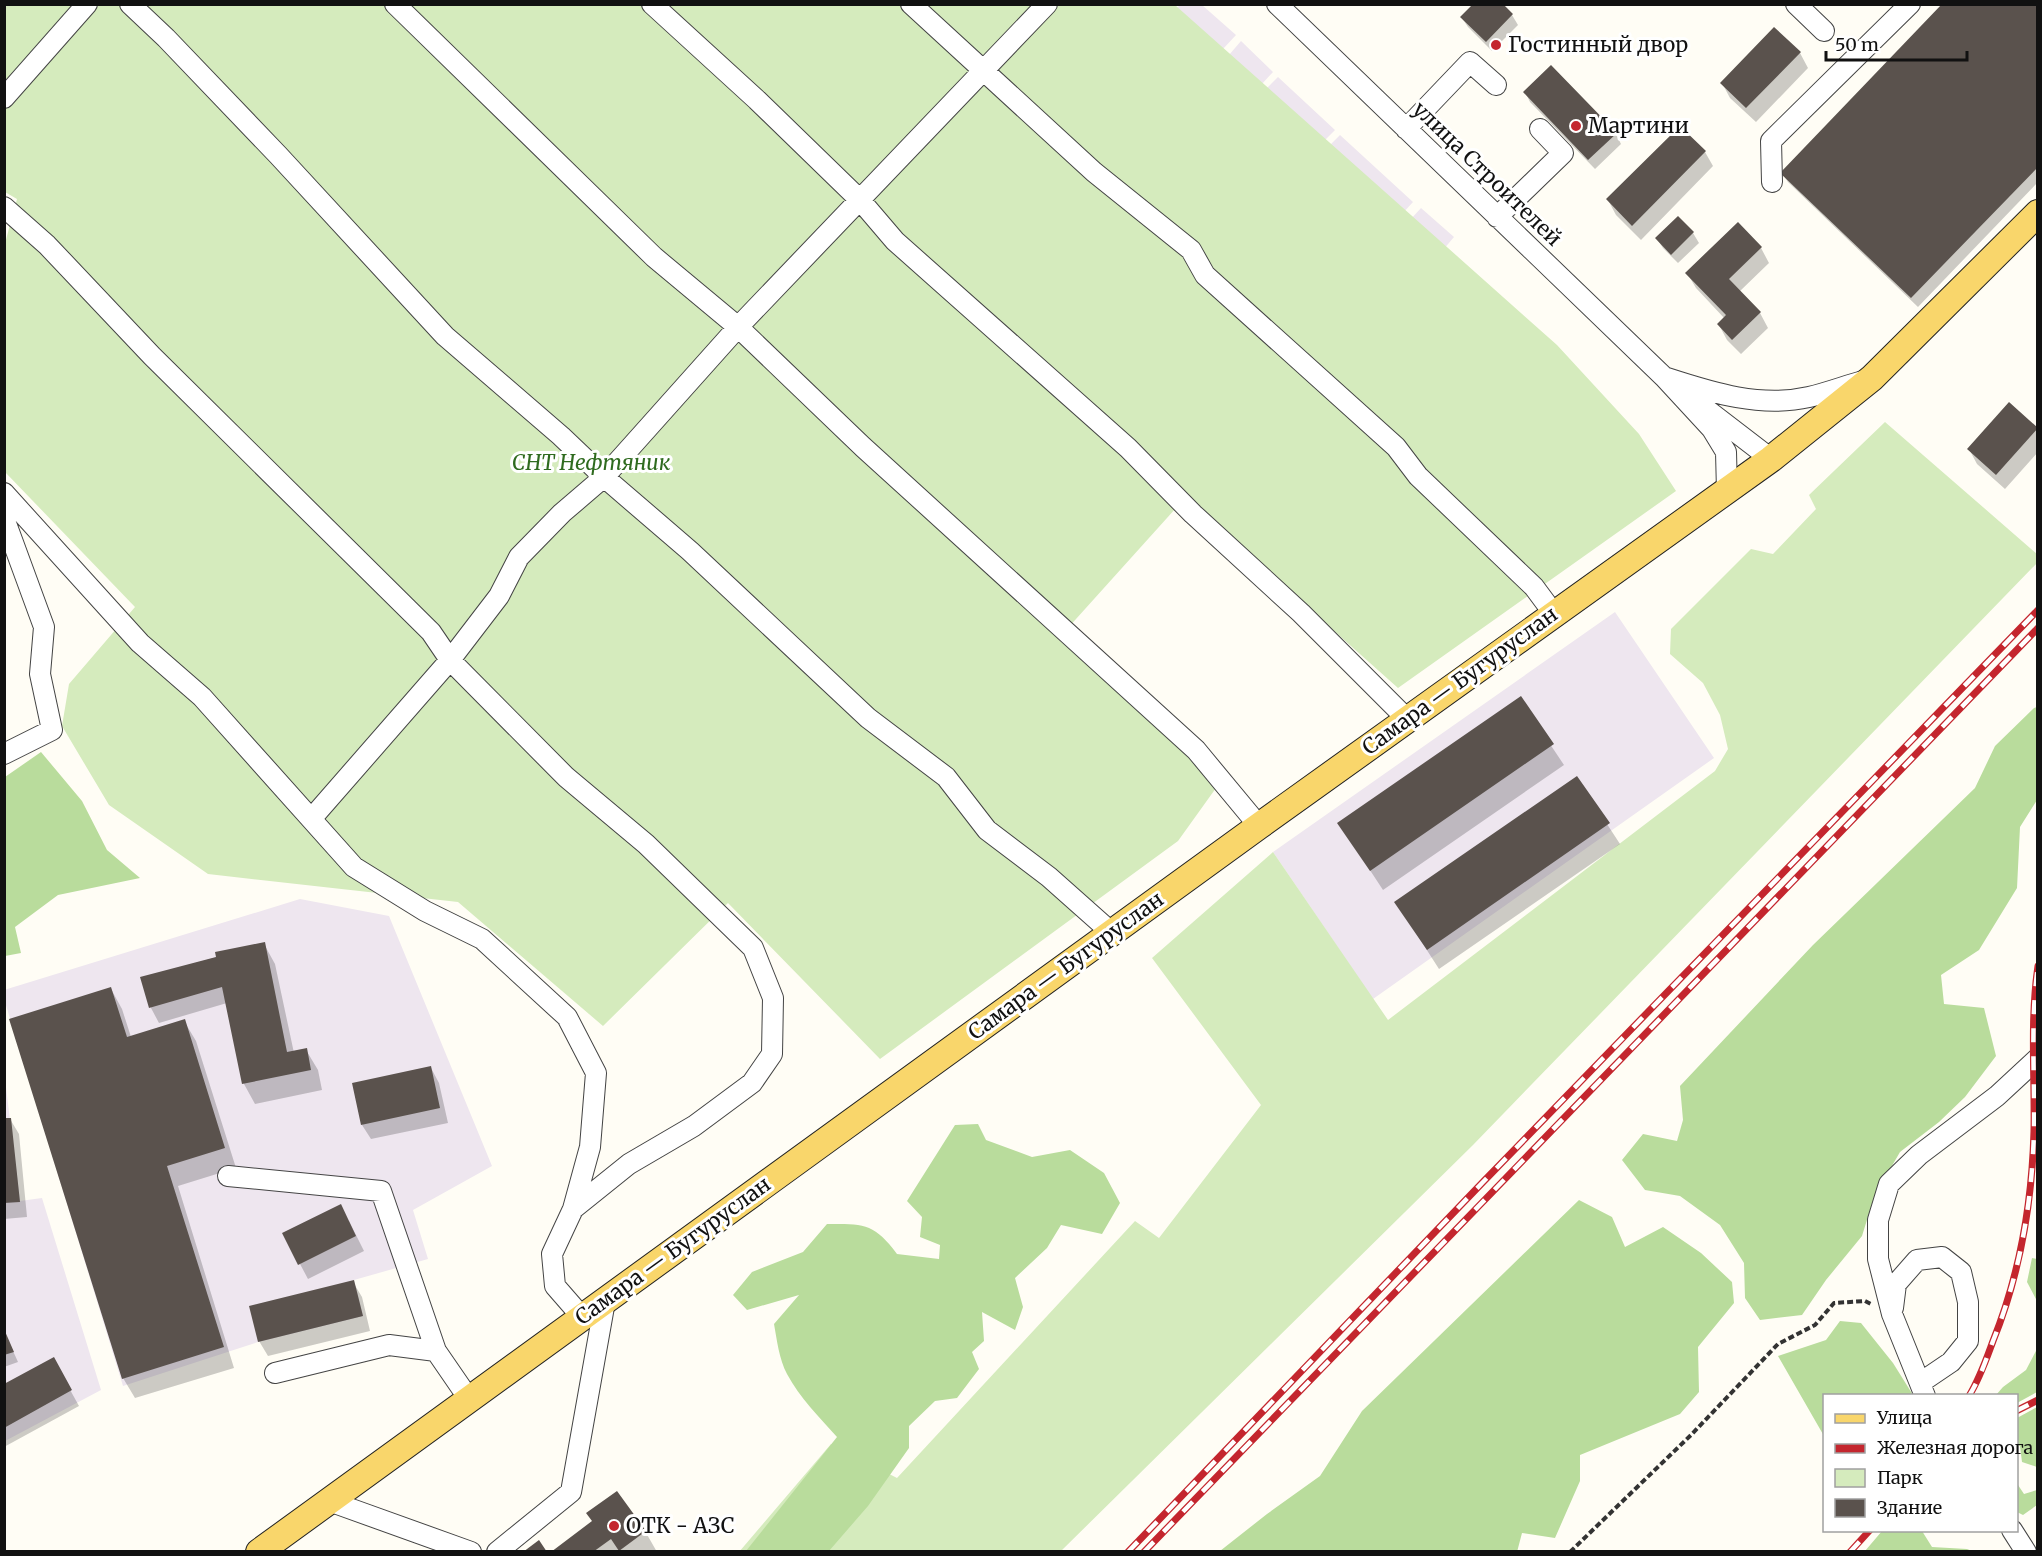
<svg xmlns="http://www.w3.org/2000/svg" width="2042" height="1556" font-family="Merriweather,serif">
	<rect width="100%" height="100%" fill="#fffdf5"/>
	<path fill="#eee6ef" d="M1180 5H1202L1236 35 1223 49 1177 8Z
		M1241 41 1273 72 1261 85 1229 55Z
		M1278 77 1335 130 1323 142 1266 89Z
		M1340 135 1413 202 1402 214 1328 147Z
		M1421 208 1454 237 1443 250 1410 220Z
		M1615 612 1714 758 1373 999 1273 852Z
		M300 899 389 916 492 1166 413 1210 428 1259 354 1280 363 1316 258 1342 123 1386 5 1002 4 990Z
		M4 1071 20 1201 42 1198 101 1390 5 1441Z"/>
	<path fill="#d5ebbd" d="M5 5H1175L1557 345 1639 434 1676 491 1398 688 1185 498 1058 639 1189 753 1216 788 1178 841 880 1059 728 903 603 1026 458 902 208 874 109 805 62 726 69 684 135 607 5 472 4 247 17 199 5 192Z
		M1885 422 2037 554V563L1473 1145 1061 1551 739 1552 831 1444 897 1478 1135 1221 1159 1238 1261 1105 1152 958 1273 852 1388 1020 1715 771 1728 749 1720 715 1703 683 1670 654 1671 629 1751 549 1773 554 1816 509 1809 495Z"/>
	<path fill="#b9dc9c" d="M2037 707V800L2020 827 2017 888 1979 950 1941 975 1944 1004 1984 1008 1996 1056 1965 1097 1939 1122 1900 1152 1874 1197 1862 1236 1826 1280 1802 1315 1760 1320 1745 1298 1744 1263 1720 1225 1680 1196 1645 1190 1622 1160 1643 1134 1677 1141 1683 1120 1680 1086 1813 945 1975 788 1995 746 2034 708Z
		M41 752 82 801 107 850 140 878 58 895 15 927 21 953 5 956V777Z
		M978 1124 986 1140 1032 1157 1070 1150 1104 1173 1120 1203 1102 1234 1061 1225 1047 1248 1015 1278 1023 1307 1015 1330 982 1312 984 1341 972 1352 979 1369 957 1398 935 1401 909 1426V1448L868 1506 829 1551H746L837 1437C819 1417 800 1398 787 1374 779 1359 777 1340 774 1324L799 1295 747 1310 733 1295 752 1272 803 1252 827 1224C864 1224 874 1223 897 1254L939 1259 940 1245 920 1237 922 1217 907 1201 955 1125Z
		M1579 1200 1612 1217 1625 1247 1663 1227 1701 1253 1732 1282 1734 1303 1698 1347 1699 1392 1680 1414 1580 1455V1481L1555 1538 1522 1533 1517 1552 1220 1551 1267 1514 1320 1476 1362 1411Z
		M2032 1258 2037 1259V1301L2027 1282Z
		M1840 1321 1861 1323 1893 1363 1913 1395 1824 1396V1436L1778 1356 1826 1340Z
		M2037 1349V1392L2017 1403 2016 1396 1996 1395 2003 1387 2026 1370Z
		M2037 1407 2038 1408 2037 1467 2022 1462 2020 1446H2016L2017 1418Z
		M2016 1482 2024 1494 2037 1490V1505L2023 1515 2017 1512Z
		M1922 1531 1932 1547 1967 1549 1972 1551H1865L1882 1531Z"/>
	<path fill="#0003" d="M2038 4V182L1918 307 1788 182 1782 173Z
		M1512 15 1518 25 1492 51 1468 27 1462 18Z
		M1800 53 1808 68 1756 122 1730 98 1722 83Z
		M1551 67 1616 134 1621 144 1595 169 1530 102 1525 92Z
		M1705 152 1713 166 1641 240 1616 215 1608 200Z
		M1678 218 1693 233 1699 243 1678 263 1663 248 1657 239Z
		M1761 248 1769 263 1739 292 1760 313 1768 328 1741 354 1727 340 1719 325 1725 319 1696 288 1687 273Z
		M2037 428 2038 452 2005 489 1977 464 1969 449Z
		M1520 699 1564 765 1383 890 1339 823Z
		M1577 778 1620 844 1439 969 1396 902Z
		M264 944 275 964 294 1053 306 1050 318 1070 322 1090 255 1104 244 1084 227 1003 159 1023 151 1008 142 978Z
		M111 989 122 1009 131 1037 184 1021 196 1041 236 1168 178 1186 234 1368 135 1398 123 1378Z
		M431 1068 439 1083 448 1123 371 1139 362 1125Z
		M10 1119 19 1134 27 1217 4 1219V1120Z
		M349 1221 364 1251 308 1279 300 1264Z
		M353 1282 362 1297 370 1331 268 1356 259 1341Z
		M4 1331 18 1362 4 1367Z
		M53 1359 79 1406 4 1447V1386Z
		M645 1531 657 1552H553Z"/>
	<path fill="#5a524d" d="M1473 4H1503L1513 14 1486 42 1460 17Z
		M1942 4H2038V167L1911 298 1780 173Z
		M1774 27 1801 52 1746 108 1720 83Z
		M1551 65 1617 133 1588 160 1523 92Z
		M1680 126 1706 151 1632 226 1606 199Z
		M1678 216 1694 232 1671 255 1655 238Z
		M1738 222 1762 247 1729 279 1761 312 1732 340 1717 324 1726 315 1685 273Z
		M2009 402 2038 428 1996 475 1967 449Z
		M1521 696 1554 744 1370 871 1337 823Z
		M1577 776 1610 823 1427 950 1394 902Z
		M265 942 287 1052 307 1048 311 1070 242 1084 222 987 149 1008 140 977 216 957 215 952Z
		M111 987 127 1037 185 1019 225 1148 167 1166 224 1347 122 1379 9 1019Z
		M431 1066 440 1108 361 1125 352 1083Z
		M4 1118H11L20 1202 4 1203Z
		M341 1204 356 1236 298 1265 282 1233Z
		M354 1280 363 1316 258 1342 249 1306Z
		M4 1329 14 1352 4 1355Z
		M54 1357 72 1390 4 1428V1384Z
		M617 1491 646 1531 619 1551 611 1539 593 1552H551L592 1521 586 1513Z
		M539 1540 547 1552H523Z"/>
	<g fill="none" stroke-linecap="round" stroke-linejoin="round">
		<g stroke="#444" stroke-width="22">
			<path id="minor" d="M130 4 166 38 278 155 445 336 561 436 604 477 690 551 868 718 946 777 987 830 1049 877 1112 933
				M395 4 654 257 738 327 863 447 1196 750 1259 826
				M652 4 757 100 860 200 895 241 1128 448 1193 514 1301 613 1407 719
				M911 4 1094 172 1191 250 1205 275 1396 447 1418 476 1534 587 1554 614
				M1277 4 1664 377 1712 429 1726 452 1727 491
				M1796 4 1824 31
				M4 98 87 4
				M1406 129 1470 62 1496 85
				M1772 182 1771 141 1910 4
				M4 207 47 245 152 356 431 632 450 660 566 777 646 844 753 948 773 998 772 1054 752 1083 694 1126 629 1164 573 1209 552 1254 555 1286 582 1317
				M1497 217 1563 153 1540 129
				M1667 378C1713 393 1761 408 1809 397 1827 393 1845 386 1863 381
				M1702 406 1771 459
				M4 493 140 643 202 697 354 867 425 911 482 939 567 1017 596 1073 590 1147 573 1209
				M4 518 44 627 40 674 52 730 4 754
				M312 818 450 660 499 596 519 557 562 513 604 477 738 327 1047 4
				M228 1176 381 1191 436 1351 469 1399
				M1893 1308 1896 1284 1917 1260 1942 1257 1961 1272 1968 1302V1341L1951 1362 1920 1383
				M275 1373 389 1345 436 1351
				M1925 1396 1892 1314 1878 1259V1220L1889 1184 1919 1155 1997 1096 2038 1058
				M329 1501 471 1552
				M2012 1530 2026 1552
				M497 1552 571 1492 605 1301"/>
		</g>
		<g stroke="#222" stroke-width="28">
			<path id="major" d="M259 1552 1259 826 1771 459 1872 378 2038 213"/>
		</g>
		<path stroke="#333" stroke-width="4" stroke-dasharray="6 3" stroke-linecap="butt" d="M1570 1552 1691 1435 1778 1344 1815 1325 1834 1303 1865 1301 1871 1304"/>
		<use href="#minor" stroke="#fff" stroke-width="20"/>
		<use href="#major" stroke="#f9d66b" stroke-width="26"/>
		<g stroke="#c4262e" stroke-width="7">
			<path id="rail" d="M1969 1396C1980 1378 1986 1360 1993 1341 2020 1274 2032 1203 2034 1131 2035 1076 2030 1021 2038 966
				M2016 1411 2038 1400
				M1128 1552 1483 1182 2038 610
				M1144 1552 2038 628
				M1850 1552 1870 1530"/>
		</g>
		<use href="#rail" stroke="#fff" stroke-width="4.5" stroke-dasharray="14" stroke-linecap="butt"/>
	</g>
	<g fill="#c4262e" stroke="#fff" stroke-width="2">
		<circle cx="1496" cy="45" r="6"/>
		<circle cx="1576" cy="126" r="6"/>
		<circle cx="614" cy="1526" r="6"/>
	</g>
	<g text-anchor="middle" stroke-width="6" stroke-linejoin="round" paint-order="stroke">
		<g font-size="21" fill="#111" stroke="#fff" text-anchor="start">
			<text x="1508" y="52">Гостинный двор</text>
			<text x="1588" y="133">Мартини</text>
			<text x="626" y="1533">ОТК - АЗС</text>
		</g>
		<g font-size="21" fill="#111" stroke="#fff">
			<text transform="translate(1487 174) rotate(44)" y="7">улица Строителей</text>
			<text transform="translate(1460 681) rotate(-36)" y="7">Самара — Бугуруслан</text>
			<text transform="translate(1066 966) rotate(-36)" y="7">Самара — Бугуруслан</text>
			<text transform="translate(673 1251) rotate(-36)" y="7">Самара — Бугуруслан</text>
		</g>
		<g font-size="21" font-style="italic" fill="#2f6b1f" stroke="#fff">
			<text x="591" y="470">СНТ Нефтяник</text>
		</g>
	</g>
	<rect width="2042" height="1556" fill="none" stroke="#111111" stroke-width="12"/>
	<rect x="1823" y="1394" width="195" height="138" fill="#ffffff" stroke="#a0a0a0" stroke-width="1.5"/>
	<rect x="1835" y="1414" width="30" height="9" fill="#f9d66b" stroke="#a0a0a0" stroke-width="1.5"/>
	<text x="1877" y="1424" font-size="18" fill="#111111">Улица</text>
	<rect x="1835" y="1444" width="30" height="9" fill="#c4262e" stroke="#a0a0a0" stroke-width="1.5"/>
	<text x="1877" y="1454" font-size="18" fill="#111111">Железная дорога</text>
	<rect x="1835" y="1469" width="30" height="18" fill="#d5ebbd" stroke="#a0a0a0" stroke-width="1.5"/>
	<text x="1877" y="1484" font-size="18" fill="#111111">Парк</text>
	<rect x="1835" y="1499" width="30" height="18" fill="#5a524d" stroke="#a0a0a0" stroke-width="1.5"/>
	<text x="1877" y="1514" font-size="18" fill="#111111">Здание</text>
	<path d="M1826 51v9h141v-9" fill="none" stroke="#111111" stroke-width="3"/>
	<text x="1835" y="51" font-size="18" fill="#111111" stroke="#ffffff" stroke-width="4.5" paint-order="stroke">50 m</text>
</svg>
